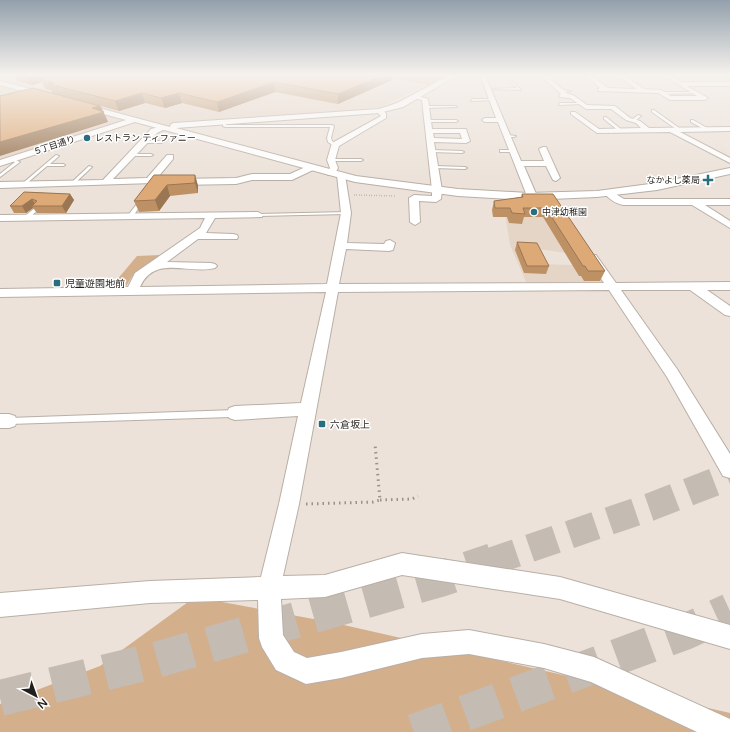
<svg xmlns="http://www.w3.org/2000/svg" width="730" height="732" font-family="'Varela Round','Noto Sans JP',sans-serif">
	<rect width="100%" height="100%" fill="#ece2d9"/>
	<path fill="#e5d5c7" d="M0 75H368L427 85 379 108 161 127 130 119 0 160Z
		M503 201H553L588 256 510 245Z
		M510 245 535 249 543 264 595 266 604 280 602 284H527Z"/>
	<path fill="#d4af8c" d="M372 75H447L429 85Z
		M160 255 133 275 125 288H110L137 256Z
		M195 597 335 623 730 713V732H0V704L100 666Z"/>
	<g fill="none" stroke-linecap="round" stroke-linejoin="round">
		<path stroke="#c4bbb3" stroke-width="28" stroke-dasharray="28 14" stroke-linecap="butt" d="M490 562 650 507 730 476"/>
		<path stroke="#c4bbb3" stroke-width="36" stroke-dasharray="36 18" stroke-linecap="butt" d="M0 698 152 661 440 579 493 561
			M414 732 687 631 730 611"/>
		<g stroke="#b8afa6" stroke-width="2">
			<path id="service" d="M544 76H561L562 77 543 78Z
				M510 81H512L521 90 487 89 517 88Z
				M561 90 571 91 560 92Z
				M662 92H697L698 93 661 94Z
				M472 99H492L493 100 471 101Z
				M560 103H581L582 104 559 105Z
				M426 106H456L457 107 425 108Z
				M652 110H654L682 130 679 131 652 112Z
				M638 115 641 116 635 121H633V119Z
				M604 117H606L622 130V132H620L604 119Z
				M427 120H456L458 121 456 122H426Z
				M691 120H693L709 129 706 130 691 122Z
				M223 122H225L226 125H332L334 126 331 138 332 141 337 145 334 146 328 142 327 138 330 127H225L223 126Z
				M507 135 516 136 514 137H506Z
				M143 141H161L163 142 161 143H142Z
				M433 150 462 151 464 152 462 153 432 152V150Z
				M501 150H514L516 151 514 152H500V150Z
				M132 154H151L153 155 151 156H131V154Z
				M56 155 59 156 50 164H63L65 165 64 166H47L25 185H23V183Z
				M10 158H12L20 162 0 177V174L15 162 10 160Z
				M331 159H361L363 160 361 161H330V159Z
				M89 166 92 167 74 184H72V182Z
				M435 166 465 167 467 168 465 169 434 168V166Z
				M140 200 144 201 133 216H129V214Z
				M36 207 40 208 29 218H25V216Z
				M348 212V213L346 214 258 216 256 215 258 214Z
				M235 410 238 411 239 413 238 415 231 417 9 424 6 423 5 421 6 419 9 418Z"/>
		</g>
		<g stroke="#b8afa6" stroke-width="2">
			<path id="minor" d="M480 75H485L521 161H544L539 149 543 147H546L560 178 556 181 553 180 546 166H524L537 196 535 198H529L527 196 498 122H485L482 120 485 118H496Z
				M540 75H546L568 94 573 95 587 105 615 106 630 118 640 121 649 128 730 127V131L680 132 730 158V163L670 132 597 133 571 114V112H575L599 129 641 128 636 123 626 120 611 109H586L570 98 560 97 559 96 561 94Z
				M585 75H591L608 88 636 89 618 75H624L644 89 661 90 671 96H697L663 75H669L681 82H730V86H687L708 98 705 100H670L658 93 598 91V89L600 88Z
				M415 95 428 99 432 129H466L470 141 466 143 434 142 442 190 441 199 436 202 419 201 420 222 415 225 410 222 409 198 414 195 432 196V190L422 100 413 98V96ZM433 133H460L462 139 434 138Z
				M377 110H381L386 113V118L339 146 335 160 338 168 334 175H328L327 173 330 168 327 160 332 143 381 116 376 111Z
				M163 126 165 127V129L157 133 113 179 147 178 167 155H173V159L153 183 0 188V182L103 180 151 129Z
				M310 165 314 168 313 170 292 180H252L236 184 177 185 173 182 177 179 236 178 252 174H290Z
				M341 172 345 175 351 213 347 243 384 244 386 241 390 240 395 243 393 250 389 251 346 249 339 284 604 283 586 257 588 255H596L616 283 730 282V290H707L730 306V316L725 315 690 290H621L677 369 730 454V478L723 476 667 377 609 290 338 292 299 504 283 576 325 575 402 553 560 577 730 625V649L560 599 402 575 325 597 281 599 283 635 294 652 307 658 341 652 422 634 469 630 544 644 594 657 730 719V732H697L591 682 544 668 469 654 422 658 341 678 306 684 276 670 262 647 259 638 258 600 150 603 0 617V593L150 581 261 577 279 504 298 416 235 420 229 418 227 413 229 408 235 406 301 403 326 292 0 297V289L128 287 135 273 200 228 205 218 0 221V215L258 212 263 215 262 217 215 218 206 233 233 234 237 235 238 237 237 239H198L167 262 211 263 215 264 217 266 215 268C188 275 155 254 140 287L327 284 341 213 337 175Z
				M609 190 624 199H730V205H705L730 221V228L692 205H623C615 203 610 200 604 193L606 191Z
				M0 414H9L15 416 17 421 15 426 9 428H0Z"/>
		</g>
		<g stroke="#b8afa6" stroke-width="2">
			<path id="tertiary" d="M450 75H458L403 107 379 113 176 128 356 176 458 189 528 193 597 191 657 183 730 168V174L657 190 597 197 528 200 458 196 355 182 135 122 0 166V160L126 120 77 107 76 105 80 103 170 127 171 124 174 123 379 109 397 103Z
				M0 81 50 94 51 96 47 98 0 85Z"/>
		</g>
		<path stroke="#99928b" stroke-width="1.5" stroke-dasharray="0.5 2" stroke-linecap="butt" d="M354 195 395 196"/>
		<path stroke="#99928b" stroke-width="3" stroke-dasharray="1.5 4" stroke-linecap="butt" d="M380 500 412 499 418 496
			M306 504 373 502 380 500 375 444"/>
		<use href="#service" fill="#fff" fill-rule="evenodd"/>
		<use href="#minor" fill="#fff" fill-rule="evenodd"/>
		<use href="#tertiary" fill="#fff" fill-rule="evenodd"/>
	</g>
	<path fill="#be9165" d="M14 75H393L392 80 338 104 275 92 219 112 182 103 165 108 145 103 119 111 101 106 108 122 52 93 51 90 45 89 42 82 32 85 17 81Z
		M154 175H195L198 186V193L170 196 159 211 139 212 134 201Z
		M24 192 70 194 74 200 66 213H37L33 208 26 213H14L10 206Z
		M522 194H553L605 271 600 281H584L581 276H579L543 217H524L522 224 509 223 507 217H493L492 210 494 201 521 197Z
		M517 242 549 266 546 274 524 273 515 250Z"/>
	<path fill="#9b7653" d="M29 75H69L41 79 42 82 32 85 27 76Z
		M383 75H393L392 80 338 104V94Z
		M274 82 275 92 219 112 217 102Z
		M142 93 145 103 119 111 115 101Z
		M179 93 182 103 165 108 161 98Z
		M100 106 108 122 0 156V142L92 108Z
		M195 175 198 186V193L195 183Z
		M167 185 170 196 159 211 155 200Z
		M70 194 74 200 66 213 62 206Z
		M32 199 36 206H32L33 208 26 213 22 206Z"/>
	<path fill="#dda976" stroke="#9b7653" d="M55 75H383L338 94 274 82 217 102 179 93 161 98 142 93 115 101 48 84 54 83 41 79Z
		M33 88 100 106 92 108 104 112 0 142V96Z
		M154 175H195V183L167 185 155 200 134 201Z
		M24 192 70 194 62 206H32L37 201 32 199 22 206H10Z
		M522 194H553L605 271H588L585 266H583L546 208H523L525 214 512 213 510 208H495L494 201 523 197Z
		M517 242 537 243 549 266H527Z"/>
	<linearGradient id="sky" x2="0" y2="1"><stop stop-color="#93a0ab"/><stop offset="0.42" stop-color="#f6f2ee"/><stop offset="1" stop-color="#f6f2ee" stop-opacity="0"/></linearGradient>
	<rect width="730" height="178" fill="url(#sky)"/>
	<g fill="#296e7e" stroke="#fff" stroke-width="1.5">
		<circle cx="87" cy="138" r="4"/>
		<path d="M706 174h4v4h4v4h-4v4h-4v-4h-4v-4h4z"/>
		<circle cx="534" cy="212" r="4"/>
		<rect x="53" y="279" width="8" height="8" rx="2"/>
		<rect x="318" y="420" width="8" height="8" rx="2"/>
	</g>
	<g text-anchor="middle" stroke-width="3" stroke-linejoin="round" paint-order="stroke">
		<g font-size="9" fill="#231f1c" stroke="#fff" text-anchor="start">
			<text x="95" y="141">レストラン ティファニー</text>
			<text x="700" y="183" text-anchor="end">なかよし薬局</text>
			<text x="542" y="215">中津幼稚園</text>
		</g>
		<g font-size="9" fill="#231f1c" stroke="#fff">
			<text transform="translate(55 145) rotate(-18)" y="3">5丁目通り</text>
		</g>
		<g font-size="10" fill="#231f1c" stroke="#fff" text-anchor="start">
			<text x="65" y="287">児童遊園地前</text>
			<text x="330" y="428">六倉坂上</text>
		</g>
	</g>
	<g transform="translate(36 696) rotate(139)" stroke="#ffffff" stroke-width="3" paint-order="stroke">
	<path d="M0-3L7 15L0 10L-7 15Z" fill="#231f1c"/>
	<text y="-6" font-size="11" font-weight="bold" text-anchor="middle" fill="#231f1c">N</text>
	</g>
</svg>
